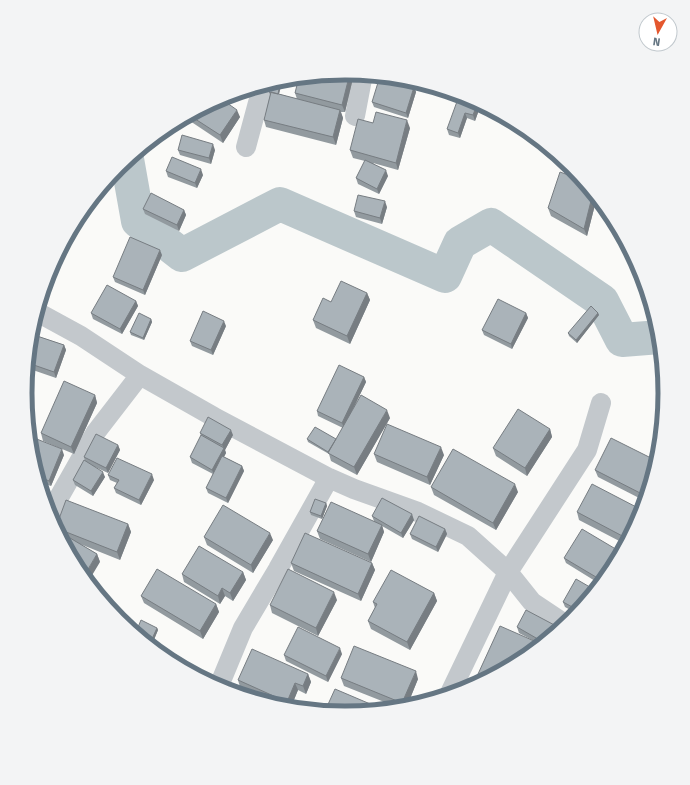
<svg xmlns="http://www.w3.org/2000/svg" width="690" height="785" font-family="'Fira Sans',sans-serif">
	<rect width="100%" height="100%" fill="#fafaf8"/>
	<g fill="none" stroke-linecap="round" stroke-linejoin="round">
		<path stroke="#bbc7cb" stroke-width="34" d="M127 159 138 221 182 255 280 204 445 276 460 243 491 225 602 301 622 340 660 337"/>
		<path stroke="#c3c8cc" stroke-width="20" d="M355 116 363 74
			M246 147 263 84
			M37 312 81 336 140 375 214 417 329 478 354 489 418 512 468 536 508 572 532 602 565 624
			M49 515 96 432 140 375
			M219 686 243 628 278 569 329 478
			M450 693 508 572 587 450 601 403"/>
	</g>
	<path fill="#929a9f" d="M345 72 351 73 353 78 345 112H341L343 118 336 145 266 127 264 120 270 95 269 92 272 82 283 79 279 94 297 99 295 93Z
		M399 78 408 79 415 81 414 82Z
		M414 87 416 92 408 118 374 107 372 102Z
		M220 98 240 117 223 143 184 117Z
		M475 101 478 103 480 107 475 121 467 118 460 138 449 135 447 129Z
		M511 120 523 127 527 130 513 126Z
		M373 123 410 128 398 170 373 163 388 176 379 194 358 184 356 178 365 161 353 158 350 150Z
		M178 150H215L211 164 180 155Z
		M571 166 581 178 567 174 565 169Z
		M166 171 203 175 197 188 168 177Z
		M582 180 597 197 587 236 551 216 548 208Z
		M387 207 382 224 356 217 354 211Z
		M143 209 184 210 186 215 179 231 145 214Z
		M162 255 145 295 115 282 113 277Z
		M367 293 370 300 350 344 316 328 313 320 331 302Z
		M136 301 138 306 122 334 93 319 91 313Z
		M526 313 528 318 512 349 484 335 482 330Z
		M598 313 599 315 577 343 569 336 568 333Z
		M151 319 152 322 144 340 131 335 130 332Z
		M226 326 213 355 192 346 190 341Z
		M31 334 64 345 66 350 56 378 27 368Z
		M364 377 366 382 349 417 390 418 357 475 331 461 329 454 308 442 307 439 336 440 343 428 318 416 317 411Z
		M95 395 97 403 74 454 43 441 41 433Z
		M550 429 552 437 527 476 496 456 493 448Z
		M200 433 233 435 225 450 226 453 224 457 242 466 244 471 228 503 208 493 206 488 213 474 192 463 190 457 201 436Z
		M118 445 120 450 108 473 95 467 105 477 93 496 75 485 73 480 85 461 84 457Z
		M374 454 444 455 430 485 377 462Z
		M31 455H64L51 486 39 482Z
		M657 461 645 501 598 477 595 470Z
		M108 475 154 480 141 505 116 493 114 488 117 483 110 480Z
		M431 487 518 492 496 530 434 495Z
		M326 503 327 506 322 519 311 515 310 512Z
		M577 512 641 515 625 544 579 520Z
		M372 516 414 520 403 538 382 526 384 532 371 562 320 539 317 531 374 521Z
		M128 524 131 532 120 560 80 544 97 554 100 562 69 540 61 537 56 527Z
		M445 529 447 534 438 552 412 539 410 534Z
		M204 537 273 540 253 573 207 545Z
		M564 558 611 570 600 584 566 563Z
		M291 563H372L375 570 361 601 294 571Z
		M243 572 246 580 233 601 225 596 220 604 184 582 182 574Z
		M595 590 576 613 565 607 563 602Z
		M434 593 437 601 410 650 371 629 368 621 375 608 373 602Z
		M141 596 216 604 219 612 203 639 144 603Z
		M337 600 318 636 272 613 270 605Z
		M517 627 560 628 523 659 536 642 519 633Z
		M157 628 158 630 153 642 139 635 136 633V632Z
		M342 654 328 682 286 661 284 655Z
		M308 674 311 682 306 694 298 690 291 707 283 706 240 687 238 680Z
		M341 678 418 679 407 706 397 707 344 686Z"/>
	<path fill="#777d82" d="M350 73H351L353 78 345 112 342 105Z
		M281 79H283L278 97 277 94Z
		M414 87 416 92 408 118 406 113Z
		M478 102 480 107 475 121 473 115Z
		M237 110 240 117 223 143 220 135Z
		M340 110 343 118 336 145 333 137Z
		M465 113 467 118 460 138 458 133Z
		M407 120 410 128 398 170 396 163Z
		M213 144 215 150 211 164 209 158Z
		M201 169 203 175 197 188 195 183Z
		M386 170 388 176 379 194 377 189Z
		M593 193 597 197 587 236 584 229Z
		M385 201 387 207 382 224 380 218Z
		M184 210 186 215 179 231 177 225Z
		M160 250 162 255 145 295 143 290Z
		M48 274 49 277 46 282Z
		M367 293 370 300 350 344 347 336Z
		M136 301 138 306 122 334 120 329Z
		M526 313 528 318 512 349 511 344Z
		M598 313 599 315 577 343 576 340Z
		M151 319 152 322 144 340 143 338Z
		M224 321 226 326 213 355 211 350Z
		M64 345 66 350 56 378 54 372Z
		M364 377 366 382 344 428 342 423Z
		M95 395 97 403 74 454 71 447Z
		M387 410 390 418 357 475 354 467Z
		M550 429 552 437 527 476 525 468Z
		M231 430 233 435 225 450 226 453 214 475 212 470 224 448 222 445Z
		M118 445 120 450 108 473 106 468Z
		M441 447 444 455 430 485 427 477Z
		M62 449 64 455 51 486 49 481Z
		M242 466 244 471 228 503 226 498Z
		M103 472 105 477 93 496 91 491Z
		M152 474 154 480 141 505 139 500Z
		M515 484 518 492 496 530 493 523Z
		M45 490 47 495 44 499 43 493Z
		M326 503 327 506 322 519 321 516Z
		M412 514 414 520 403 538 401 533Z
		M128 524 131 532 120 560 117 552Z
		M382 525 384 532 371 562 368 554Z
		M445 529 447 534 438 552 436 547Z
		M270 533 273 540 253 573 251 565Z
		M619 551 620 554 611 570 602 582 601 580Z
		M97 554 100 562 88 582 84 576Z
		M372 563 375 570 361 601 358 594Z
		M243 572 246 580 233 601 230 593Z
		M222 588 225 596 220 604 218 596Z
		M334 592 337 600 318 636 316 628Z
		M434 593 437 601 410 650 407 642Z
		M216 604 219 612 203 639 200 631Z
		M157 628 158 630 153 642 152 639Z
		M340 648 342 654 328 682 326 676Z
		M416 671 418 679 407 706 404 707 402 703Z
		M308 674 311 682 306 694 303 686Z
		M295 683 298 690 291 707H289L287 702Z"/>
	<path fill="#aab3b9" stroke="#777d82" d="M345 72 350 73 342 105 295 93 299 77Z
		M380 76 414 87 406 113 372 102Z
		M281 79 278 94 269 92 272 82Z
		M271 92 340 110 333 137 264 120Z
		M459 96 478 102 473 115 465 113 458 133 447 129Z
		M220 98 237 110 220 135 189 115Z
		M376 112 407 120 396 163 350 150 358 119 373 123Z
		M182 135 213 144 209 158 178 150Z
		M172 157 201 169 195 183 166 171Z
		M365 160 386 170 377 189 356 178Z
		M567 163 571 166 576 172 565 169Z
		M560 172 582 180 593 193 584 229 548 208Z
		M151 193 184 210 177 225 143 209Z
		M358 195 385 201 380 218 354 211Z
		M130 237 160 250 143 290 113 277Z
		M341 281 367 293 347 336 313 320 323 298 331 302Z
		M107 285 136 301 120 329 91 313Z
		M498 299 526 313 511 344 482 330Z
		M591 306 598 313 576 340 568 333Z
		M203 311 224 321 211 350 190 341Z
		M139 313 151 319 143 338 130 332Z
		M31 334 64 345 54 372 28 363Z
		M339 365 364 377 342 423 317 411Z
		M64 381 95 395 71 447 41 433Z
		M361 395 387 410 354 467 328 453Z
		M518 409 550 429 525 468 493 448Z
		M208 417 231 430 222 445 200 433Z
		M387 424 441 447 427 477 374 454Z
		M315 427 336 439 328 452 307 439Z
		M96 434 118 445 106 468 84 457Z
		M201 435 224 448 212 470 190 457Z
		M29 436 62 449 49 481 38 476 31 455Z
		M611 438 657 461 646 496 595 470Z
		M453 449 515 484 493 523 431 487Z
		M222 456 242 466 226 498 206 488Z
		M117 458 152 474 139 500 114 488 119 480 108 475Z
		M84 460 103 472 91 491 73 480Z
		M592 484 642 510 641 515 628 539 577 512Z
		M41 487 45 490 43 493Z
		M382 498 412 514 401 533 372 516Z
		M315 499 326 503 321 516 310 512Z
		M66 500 128 524 117 552 56 528V527Z
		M331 502 382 525 368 554 317 531Z
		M223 505 270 533 251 565 204 537Z
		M419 516 445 529 436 547 410 534Z
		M582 529 619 551 601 580 564 558Z
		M305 533 372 563 358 594 291 563Z
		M70 538 97 554 84 576 79 570 66 546Z
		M199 546 243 572 230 593 222 588 218 596 182 574Z
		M157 569 216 604 200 631 141 596Z
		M288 569 334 592 316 628 270 605Z
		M391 570 434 593 407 642 368 621 377 604 373 602Z
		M576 579 595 590 578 610 563 602Z
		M526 610 560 628 543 642 517 627Z
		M141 620 157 628 152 639 136 632Z
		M500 626 541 644 523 659 473 685Z
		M298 627 340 648 326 676 284 655Z
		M354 646 416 671 402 703 341 678Z
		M252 649 308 674 303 686 295 683 287 702 238 680Z
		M233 686 274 704 230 691Z
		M335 689 382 709 345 712 325 711Z"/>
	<path d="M0 0H690V785H0ZM32 393a313 313 0 1 1 626 0a313 313 0 1 1-626 0Z" fill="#f3f4f5" fill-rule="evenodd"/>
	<path fill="none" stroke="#657683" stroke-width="5" d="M32 393a313 313 0 1 1 626 0a313 313 0 1 1-626 0Z"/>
	<g transform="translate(658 32) rotate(188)"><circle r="19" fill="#ffffff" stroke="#c1c8cd"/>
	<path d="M0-3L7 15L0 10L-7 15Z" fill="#e4572e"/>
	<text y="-6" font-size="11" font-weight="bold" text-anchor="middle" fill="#657683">N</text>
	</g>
</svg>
